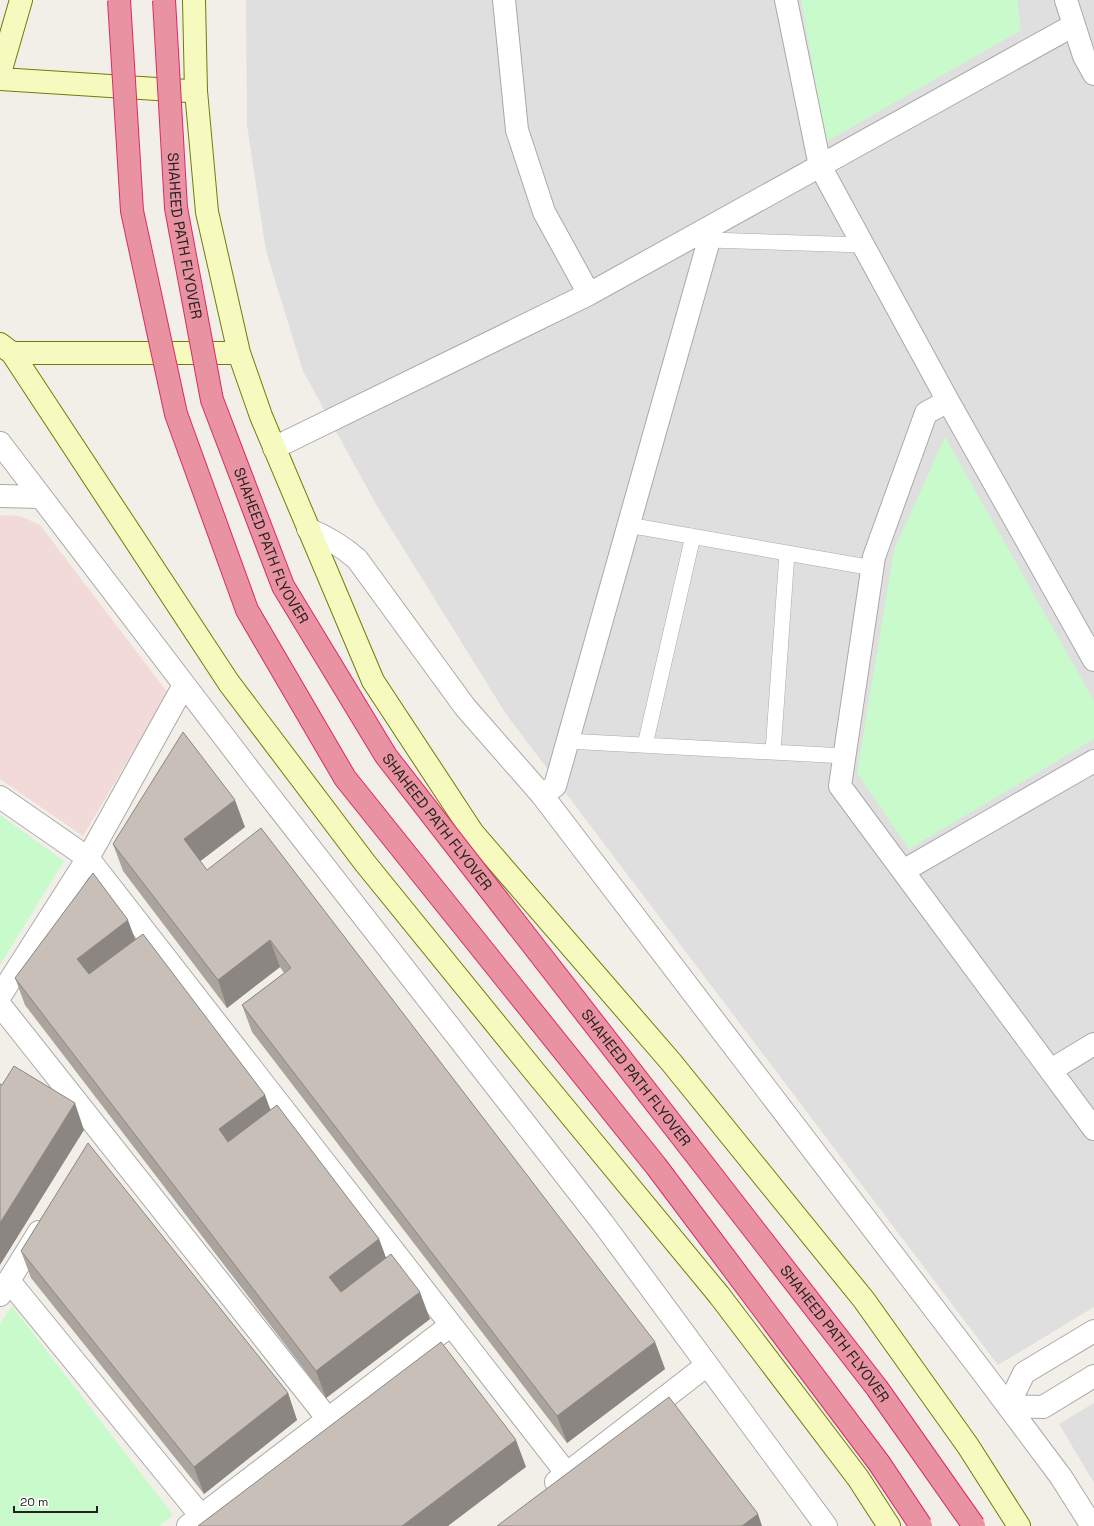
<svg xmlns="http://www.w3.org/2000/svg" width="1094" height="1526" font-family="'Space Grotesk',sans-serif">
	<rect width="100%" height="100%" fill="#f2efe9"/>
	<path fill="#e0dfdf" d="M246 0H1094V1307L998 1365 506 714 377 506 303 371 266 251 247 125Z
		M1094 1403V1483L1059 1424Z"/>
	<path fill="#f2dad9" d="M0 515 20 516 40 525 168 693 83 836 0 779Z"/>
	<path fill="#c8facc" d="M801 0H1017L1021 30 826 142Z
		M945 437 1094 701V739L909 849 857 773 894 550Z
		M0 815 64 861 0 965Z
		M12 1306 173 1515 159 1526H0V1324Z"/>
	<g fill="none" stroke-linecap="round" stroke-linejoin="round">
		<g stroke="#a9a9a9" stroke-width="16">
			<path id="lane" d="M709 240 863 245
				M628 525 873 568
				M567 741 845 756
				M645 745 693 536
				M773 752 787 553"/>
		</g>
		<g stroke="#a9a9a9" stroke-width="24">
			<path id="street" d="M504 0 517 130 544 212 589 294
				M786 0 820 166 948 401 1094 660
				M1066 0 1084 56 1094 74
				M948 401 926 413 874 557 840 786 1094 1129
				M0 443 257 780 602 1222 826 1526
				M274 448 589 294 1074 25
				M0 496 41 497
				M308 529C327 537 342 546 357 559L465 707 542 795 984 1374 1061 1477 1092 1526
				M542 795 555 786 709 240 703 231
				M0 797 88 858 567 1474
				M903 871 1094 761
				M0 996 88 858 184 685
				M0 1005 328 1419
				M1051 1070 1094 1044
				M9 1281 201 1516
				M0 1295 39 1232
				M1094 1331 1024 1373 1008 1406 1043 1407 1094 1376
				M556 1482 707 1365
				M188 1526 451 1325"/>
		</g>
		<g stroke="#707d05" stroke-width="24">
			<path id="secondary" d="M194 0 196 91 207 212 239 353 261 416 373 681 473 833 671 1062 864 1300 968 1446 1019 1526
				M0 73 21 0
				M0 79 188 91
				M0 344 12 353 229 683 365 863 534 1071 719 1295 858 1478 889 1526
				M12 353H239"/>
		</g>
		<use href="#lane" stroke="#fff" stroke-width="15"/>
		<use href="#street" stroke="#fff" stroke-width="22"/>
		<use href="#secondary" stroke="#f7fabf" stroke-width="22"/>
		<g stroke="#dc2a67" stroke-width="24" stroke-linecap="butt">
			<g id="highway-bridge">
				<path d="M119 0 132 211 176 414 247 610 345 778 656 1166 879 1463 921 1526"/>
				<path id="s1" d="M164 0 176 208 212 400 283 586 386 756 877 1388 974 1526"/>
			</g>
		</g>
		<use href="#highway-bridge" stroke="#e892a2" stroke-width="22"/>
	</g>
	<path fill="#aba49e" d="M245 827 200 861 207 870 655 1342 665 1369 567 1443 252 1032 242 1005 284 973 280 967 227 1008 123 871 113 844Z
		M135 939 271 1110 379 1239 386 1258 430 1319 326 1398 25 1005 15 978Z
		M21 1251 288 1393 297 1420 204 1494 31 1278Z"/>
	<path fill="#8b8681" d="M235 800 245 827 194 866 184 839Z
		M128 920 138 947 87 986 77 959Z
		M270 940 280 967 227 1008 218 980Z
		M265 1095 275 1122 229 1157 219 1129Z
		M75 1103 84 1130 0 1265V1223Z
		M379 1239 389 1266 339 1304 329 1277Z
		M420 1292 430 1319 326 1398 316 1371Z
		M655 1342 665 1369 567 1443 557 1416Z
		M288 1393 297 1420 204 1494 194 1467Z
		M516 1440 526 1467 448 1526H402Z
		M758 1514 762 1526H742Z"/>
	<path fill="#c7bfb8" stroke="#8b8681" d="M183 732 235 800 184 839 207 870 261 828 655 1342 557 1416 242 1005 291 968 270 940 218 980 113 844Z
		M93 873 128 920 77 959 89 974 143 934 265 1095 219 1129 228 1142 277 1105 379 1239 329 1277 341 1292 391 1254 420 1292 316 1371 15 978Z
		M14 1066 75 1103 0 1223V1084L2 1085Z
		M88 1143 288 1393 194 1467 21 1251Z
		M441 1342 516 1440 402 1526H198Z
		M669 1397 758 1514 742 1526H497Z"/>
	<g text-anchor="middle" stroke-width="3" stroke-linejoin="round" paint-order="stroke">
		<g font-size="15" fill="#222" stroke="#fff">
			<text dy="5" stroke="none"><textPath href="#s1" startOffset="237">SHAHEED PATH FLYOVER</textPath></text>
			<text dy="5" stroke="none"><textPath href="#s1" startOffset="561">SHAHEED PATH FLYOVER</textPath></text>
			<text dy="5" stroke="none"><textPath href="#s1" startOffset="885">SHAHEED PATH FLYOVER</textPath></text>
			<text dy="5" stroke="none"><textPath href="#s1" startOffset="1209">SHAHEED PATH FLYOVER</textPath></text>
			<text dy="5" stroke="none"><textPath href="#s1" startOffset="1533">SHAHEED PATH FLYOVER</textPath></text>
		</g>
	</g>
	<path d="M14 1506v6h83v-6" fill="none" stroke="#222222" stroke-width="2"/>
	<text x="20" y="1506" font-size="12" fill="#222222" stroke="#ffffff" stroke-width="3" paint-order="stroke">20 m</text>
</svg>
